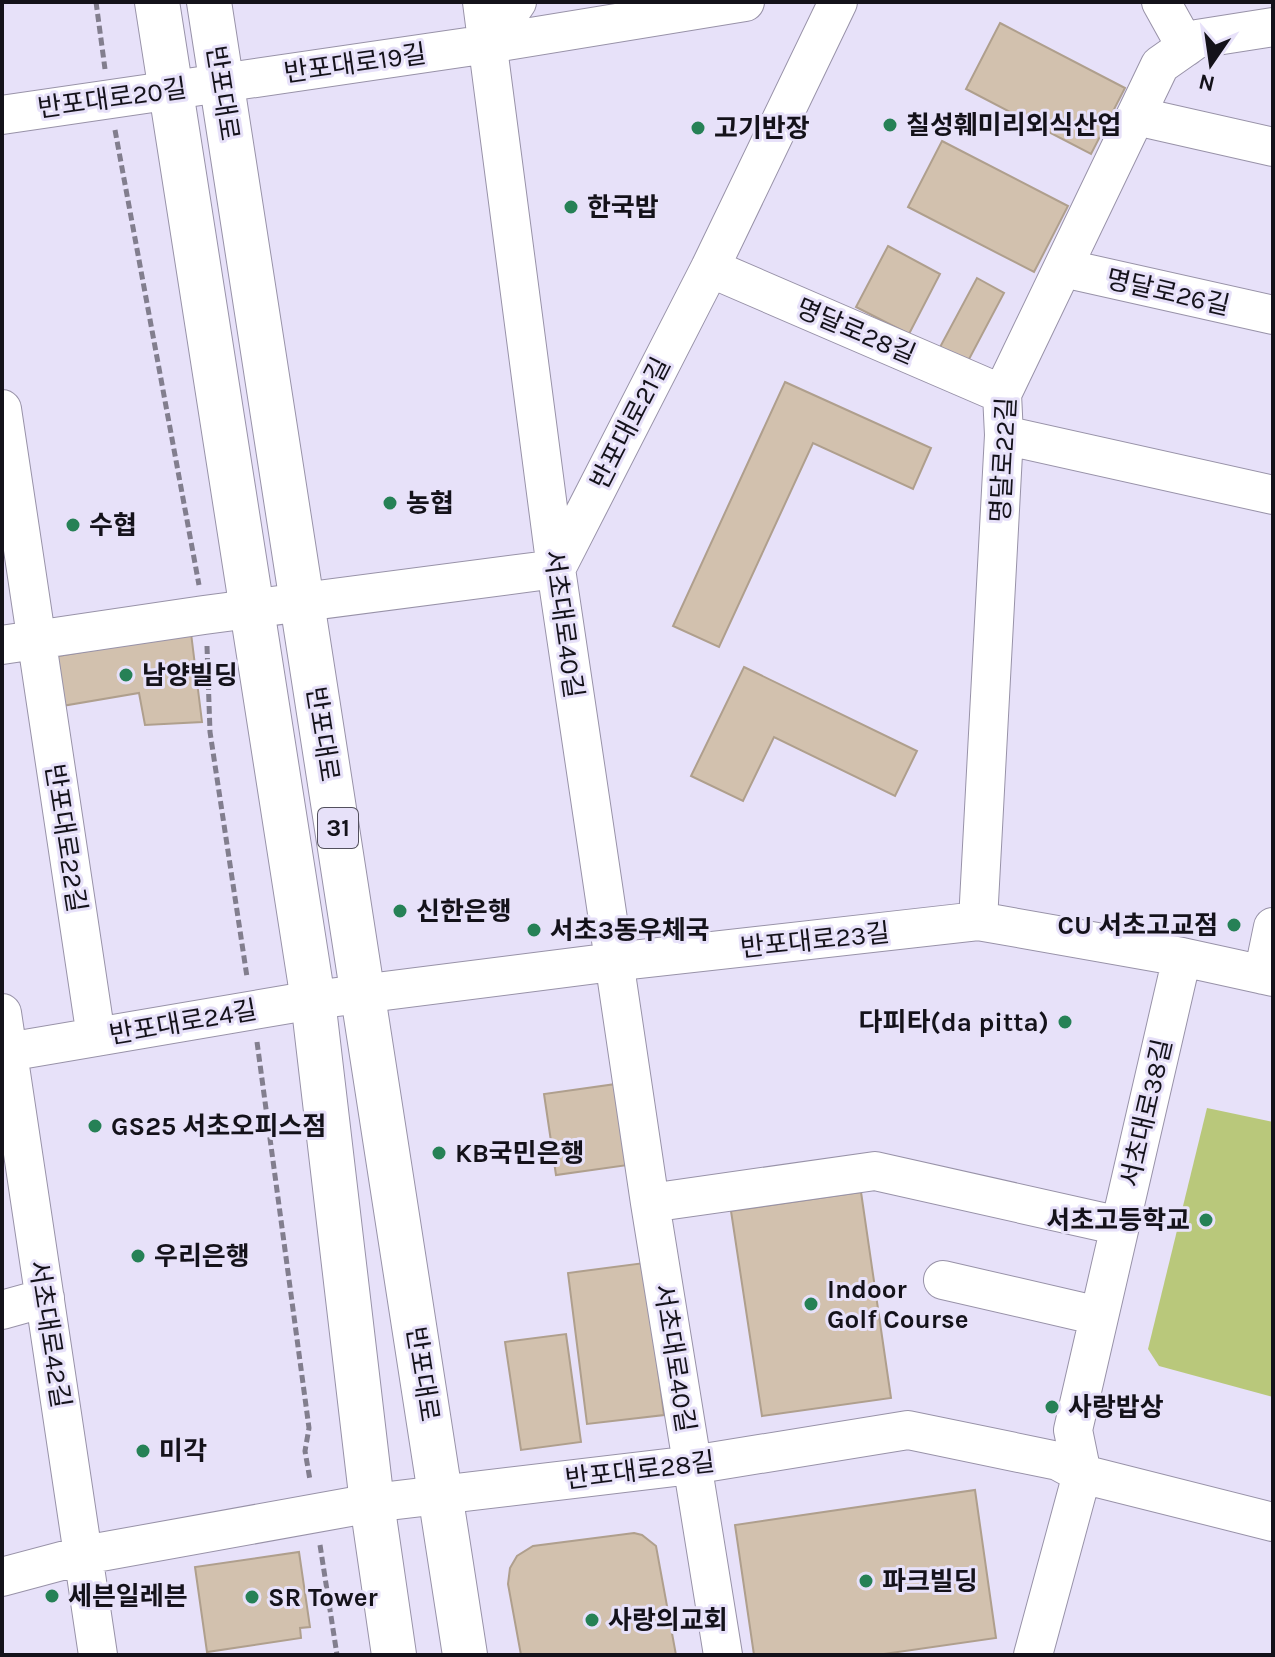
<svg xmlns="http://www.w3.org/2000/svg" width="1275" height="1657" font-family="Karla,'Noto Sans KR',sans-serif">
	<rect width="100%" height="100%" fill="#e7e1f9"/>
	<path fill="#b9c87b" d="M1207 1108 1273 1122V1397L1159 1366 1148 1349Z"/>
	<path fill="#d2c1ae" stroke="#af9f8d" stroke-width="2" d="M1000 23 1125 88 1091 154 966 89Z
		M942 141 1068 206 1034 272 908 207Z
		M888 246 940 274 909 334 856 307Z
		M977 278 1004 293 967 363 939 349Z
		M785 382 931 448 913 489 813 443 719 647 673 626Z
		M191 633 202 722 145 725 139 693 62 706 53 657Z
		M744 667 917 751 895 796 774 737 743 801 691 776Z
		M616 1084 628 1165 556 1175 544 1094Z
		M861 1192 891 1398 762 1416 731 1211Z
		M644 1263 664 1415 587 1424 568 1273Z
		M566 1334 581 1442 521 1450 505 1342Z
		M975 1490 996 1638 877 1655H754L735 1525Z
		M634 1533 642 1535 656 1546 676 1655H521L508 1584 510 1568 517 1556 533 1546Z
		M299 1552 310 1627 300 1628 301 1638 207 1652 195 1567Z"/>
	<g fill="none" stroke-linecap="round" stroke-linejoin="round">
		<g stroke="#9892a8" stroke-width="40">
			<path id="minor" d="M482 2 556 569 650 1203 723 1655
				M1161 2 1186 47
				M488 44 517 2
				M2 115 488 44 745 2
				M1136 116 1273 147
				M710 268 1002 394
				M1063 268 1273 315
				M2 409 96 1037
				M1004 435 1273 495
				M2 645 204 615 556 569 710 268 838 2
				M978 921 1004 435 1002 394 1160 65 1197 39 1273 27
				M1263 975 1273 927
				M2 1013 98 1655
				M2 1053 313 1000 613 962 978 921 1182 957 1273 977
				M650 1203 875 1171 1120 1226
				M943 1280 1099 1316
				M2 1310 45 1298
				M2 1577 84 1555 372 1503 692 1465 908 1430 1058 1461 1082 1474 1273 1522
				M1033 1655 1082 1474 1073 1430 1182 957"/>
		</g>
		<g stroke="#9892a8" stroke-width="46">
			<path id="major" d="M157 2 313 1000 372 1503 394 1655
				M209 2 465 1655"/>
		</g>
		<path stroke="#827e8e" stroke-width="5" stroke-dasharray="8 4" stroke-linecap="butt" d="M96 2 105 69
			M115 130 199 585
			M207 646 210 732 247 977
			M257 1042 309 1428 305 1451 310 1480
			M320 1545 337 1655"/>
		<use href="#minor" stroke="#fff" stroke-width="38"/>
		<use href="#major" stroke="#fff" stroke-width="44"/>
	</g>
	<g fill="#268156" stroke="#e7e1f9" stroke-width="3">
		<circle cx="890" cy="125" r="8"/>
		<circle cx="698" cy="128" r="8"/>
		<circle cx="571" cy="207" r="8"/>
		<circle cx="390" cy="503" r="8"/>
		<circle cx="73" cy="525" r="8"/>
		<circle cx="126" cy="675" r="8"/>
		<circle cx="400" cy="911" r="8"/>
		<circle cx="1234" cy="925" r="8"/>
		<circle cx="534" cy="930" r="8"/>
		<circle cx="1065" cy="1022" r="8"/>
		<circle cx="95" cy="1126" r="8"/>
		<circle cx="439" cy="1153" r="8"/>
		<circle cx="1206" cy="1220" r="8"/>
		<circle cx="138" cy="1256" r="8"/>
		<circle cx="811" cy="1304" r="8"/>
		<circle cx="1052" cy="1407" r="8"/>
		<circle cx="143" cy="1451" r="8"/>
		<circle cx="866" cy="1581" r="8"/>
		<circle cx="52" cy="1596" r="8"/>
		<circle cx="252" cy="1597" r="8"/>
		<circle cx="592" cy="1620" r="8"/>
	</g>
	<g text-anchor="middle" stroke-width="6" stroke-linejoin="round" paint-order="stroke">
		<rect fill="#e7e1f9" stroke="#53505d" stroke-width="2" x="318" y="808" width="40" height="40" rx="6"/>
		<g font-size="24" font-weight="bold" fill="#14121a">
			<text x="338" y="836">31</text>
		</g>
		<g font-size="26" fill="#14121a" stroke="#e7e1f9">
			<text transform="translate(355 63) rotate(-8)" y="9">반포대로19길</text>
			<text transform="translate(223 93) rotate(81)" y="9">반포대로</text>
			<text transform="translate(112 98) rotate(-8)" y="9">반포대로20길</text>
			<text transform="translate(1168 292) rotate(13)" y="9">명달로26길</text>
			<text transform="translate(856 331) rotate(23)" y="9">명달로28길</text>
			<text transform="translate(630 423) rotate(-63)" y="9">반포대로21길</text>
			<text transform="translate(1003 460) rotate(-87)" y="9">명달로22길</text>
			<text transform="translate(564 624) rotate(82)" y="9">서초대로40길</text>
			<text transform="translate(323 734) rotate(81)" y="9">반포대로</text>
			<text transform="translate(66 838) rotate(81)" y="9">반포대로22길</text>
			<text transform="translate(815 940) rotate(-6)" y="9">반포대로23길</text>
			<text transform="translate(183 1022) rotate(-10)" y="9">반포대로24길</text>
			<text transform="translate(1146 1113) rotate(-77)" y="9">서초대로38길</text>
			<text transform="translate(50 1334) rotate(81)" y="9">서초대로42길</text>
			<text transform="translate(675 1358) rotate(81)" y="9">서초대로40길</text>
			<text transform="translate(423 1374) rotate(81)" y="9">반포대로</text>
			<text transform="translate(640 1470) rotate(-7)" y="9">반포대로28길</text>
		</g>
		<g font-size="26" font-weight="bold" fill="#14121a" stroke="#e7e1f9" text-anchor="start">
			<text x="906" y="134">칠성훼미리외식산업</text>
			<text x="714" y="137">고기반장</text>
			<text x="587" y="216">한국밥</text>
			<text x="406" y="512">농협</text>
			<text x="89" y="534">수협</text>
			<text x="142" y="684">남양빌딩</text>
			<text x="416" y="920">신한은행</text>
			<text x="1218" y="934" text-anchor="end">CU 서초고교점</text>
			<text x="550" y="939">서초3동우체국</text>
			<text x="1049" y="1031" text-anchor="end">다피타(da pitta)</text>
			<text x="111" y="1135">GS25 서초오피스점</text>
			<text x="455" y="1162">KB국민은행</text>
			<text x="1190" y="1229" text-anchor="end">서초고등학교</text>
			<text x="154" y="1265">우리은행</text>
			<text x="827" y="1298">Indoor<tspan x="827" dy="30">Golf Course</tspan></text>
			<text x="1068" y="1416">사랑밥상</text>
			<text x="159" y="1460">미각</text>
			<text x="882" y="1590">파크빌딩</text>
			<text x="68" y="1605">세븐일레븐</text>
			<text x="268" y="1606">SR Tower</text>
			<text x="608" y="1629">사랑의교회</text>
		</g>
	</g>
	<rect width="1275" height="1657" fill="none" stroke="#14121a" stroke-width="8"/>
	<g transform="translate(1211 64) rotate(193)" stroke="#e7e1f9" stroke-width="6" paint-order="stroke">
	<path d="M0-6L14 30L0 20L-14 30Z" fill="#14121a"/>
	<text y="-12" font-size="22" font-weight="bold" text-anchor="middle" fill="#14121a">N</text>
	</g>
</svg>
